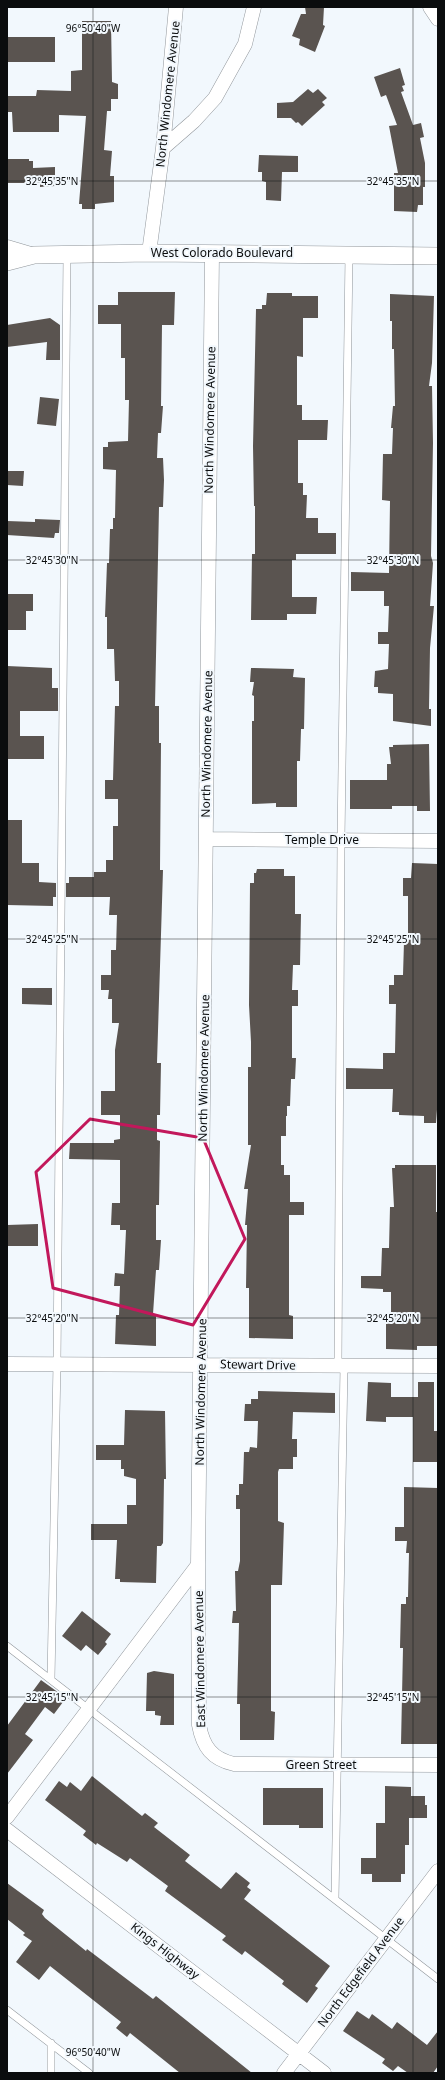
<svg xmlns="http://www.w3.org/2000/svg" width="445" height="2080" font-family="'Noto Sans',sans-serif">
	<rect width="100%" height="100%" fill="#f2f8fd"/>
	<path fill="#5a5450" d="M305 7H324L323 25 325 26 315 52 299 45 300 39 292 36 301 14H306Z
		M82 21H111L112 82 118 84V99H111V111H107L104 150 112 151 110 176H114V202L95 204V209H82V204H79L86 116 59 115V132H13L12 112H7V96H36L37 90 71 91V71L82 70Z
		M7 37H55V62H8Z
		M400 68 405 85 402 86 404 91 401 92 413 125 421 123 424 137 420 138 425 163V187H423V205H418L417 212 394 211V173H398L389 126 397 125 386 95 381 97 374 77Z
		M308 89 313 93 318 89 327 98 322 102 325 105 302 126 298 122 296 123 291 118H277V103L293 102Z
		M259 155 298 156V172H282L281 201 266 200V182L262 181V172H258Z
		M7 159H29V161H33V168L55 167V186L40 187V183H7Z
		M118 292H175L174 325H162L161 406H163L161 433H158L157 458H163L164 480 163 507H159L155 706H159V743H161L160 870H163L157 1063H161L160 1115H157V1140L160 1141 159 1205H156V1240H161L159 1270H156L153 1314H156V1346L115 1344 116 1315H119L120 1286H114L115 1273 124 1274 126 1230H120V1225H111L112 1203H120V1160L69 1159 70 1143H114V1140L120 1139V1115H101V1091H115V1050L119 1023H112V999H108L109 990H101V975H111V950H116L117 915H109L110 897H66V883H69V877H94V872H106V860H113V826H118V799H105V780H113L115 706H119V681H115L114 649H107V617H105L107 563H109L110 529H113V518H115L116 470 103 469V447H108V442L128 441 129 400H125V358H121V324H98V305H118Z
		M267 293H292V296H318V318H303V357L297 356V405H302V420H328L327 440H298V483H303V495H307L306 518H318V533H336V554H296V560H292V597H317L316 614H287V620H251L252 554H255V506H254L253 446 256 309H262V305H266Z
		M390 294 434 296 432 363 429 386H432L433 443 431 556 433 563 430 606H434L430 648 429 709H431V726L393 721V694L378 693V687H374L375 671 388 669 389 644H378V632H388L389 606H384V591H351V572L389 573 390 501 382 500 383 454H392L393 428H391L393 406H395L394 349H392V321H390Z
		M50 318 60 325V360H46L47 342 7 347V325Z
		M40 397 59 399 56 426 37 424Z
		M7 471H24L23 486 7 485Z
		M35 519 60 520 59 533H55L54 538 7 535V521L35 522Z
		M7 594H33V611H26V630H7Z
		M7 666 52 668V688H58V711H20V736H44V759H7Z
		M251 668 294 669 293 677 305 678 304 729H301L300 761H297V807H276V803L252 804V721H254V696L252 695 254 682H250Z
		M429 744 430 811H417V806H392V809H350V780H387V764H391L389 747H393V745Z
		M7 820H22V863H39V882L56 883V897H53V906L7 905Z
		M412 863 438 864V1096L436 1123H424V1116L399 1115V1112H392L393 1089H346V1068L383 1069V1053H395L396 1004H389V985H394V975H403L404 942 408 941V896H403V878H411Z
		M257 869H284V876H295V914H301L300 965H293L292 990H298V1006H292V1058H296L295 1079H291L290 1106H287V1116H286V1136H281V1165H284V1175H290V1202H304V1215H289V1315L293 1316V1339L249 1338V1288H246L247 1225H245L248 1189H244L251 1145H248V1067H251V1042L249 1005 250 883H254V873H256Z
		M22 988H52V1005L22 1004Z
		M395 1165H436V1212H438L437 1346H417V1350L386 1349V1317H391V1292H383V1289L361 1288V1276H381L382 1248H389L390 1207H394L392 1168H395Z
		M38 1224V1246H7V1225Z
		M368 1382 391 1383V1397H418V1382H434V1431H438V1462H413V1417H386V1422L366 1421Z
		M258 1391 335 1393V1413L293 1412 292 1439H297V1457H293V1469H279L278 1472V1521L284 1523 282 1585H271V1711L275 1712 274 1740H240V1704H237L239 1623H232L233 1611H236L235 1571H238L240 1561V1509H236V1495H239V1484H243L244 1452H249L250 1447 257 1448 258 1421H244L245 1404H251V1399H258Z
		M125 1410 165 1411 166 1479H164L163 1543 161 1546H157L156 1583 120 1582V1579H115L117 1540H91V1524H127V1505H136V1479L124 1476V1469H121V1460H96V1445H124Z
		M404 1487 438 1488V1744H401L403 1648H400L401 1604H406V1597H408L409 1553H406L407 1541H395V1527H404Z
		M82 1611 111 1634 105 1642 107 1644 98 1655 86 1645 81 1651 62 1636Z
		M154 1671 174 1674V1725H160L161 1716 155 1715V1711H146L147 1673Z
		M41 1680 66 1698 54 1714 45 1707 25 1734 33 1740 7 1774V1726Z
		M92 1776 142 1816 145 1813 158 1823 154 1827 190 1855 185 1861 221 1889 236 1872 250 1883 247 1887 251 1890 244 1899 330 1966 315 1986 318 1988 307 2003 282 1984 284 1981 245 1951 242 1955 222 1940 226 1936 165 1891 168 1886 130 1858 127 1862 97 1843 96 1845 83 1835 86 1831 45 1800 59 1781 67 1787 70 1782 81 1791Z
		M385 1786 411 1787V1796H425V1805H427V1818H409V1845H405V1874H401V1882H372V1874H361V1858H376V1823H385Z
		M263 1788H323V1828H299V1825H263Z
		M7 1883 44 1910 42 1914 45 1918 86 1951 87 1949 153 1999 156 1996 252 2073H180L130 2033 127 2037 116 2028 121 2022 50 1966 39 1980 16 1962 32 1941 23 1935 25 1933 7 1919Z
		M357 2011 369 2019 372 2014 392 2029 397 2022 427 2045 438 2031V2066L433 2073H408L398 2066 393 2071 382 2063 385 2059 343 2031Z"/>
	<g fill="none" stroke-linecap="round" stroke-linejoin="round">
		<g stroke="#91969b" stroke-width="8">
			<path id="service" d="M338 1366 341 840 349 255
				M7 1646 438 1979
				M51 1679 57 1363 67 255
				M335 1899 344 1366
				M7 2010 89 2073
				M51 2073V2043"/>
		</g>
		<g stroke="#91969b" stroke-width="15">
			<path id="minor" d="M430 7 438 19
				M163 148 194 121 215 98 245 44 254 7
				M7 247 34 255
				M149 253 163 148 176 7
				M206 839 438 841
				M7 1364 438 1366
				M198 1565 199 1725C203 1747 212 1759 234 1764L438 1765
				M7 1817 198 1565 212 254
				M7 1830 324 2073
				M284 2073 438 1871"/>
		</g>
		<g stroke="#91969b" stroke-width="18">
			<path id="tertiary" d="M7 262 34 255 149 253 438 256"/>
		</g>
		<use href="#service" stroke="#fff" stroke-width="7"/>
		<use href="#minor" stroke="#fff" stroke-width="14"/>
		<use href="#tertiary" stroke="#fff" stroke-width="17"/>
	</g>
	<path fill="none" stroke="#c2185b" stroke-width="3" stroke-linejoin="round" d="M90 1119 203 1138 245 1239 193 1325 53 1288 36 1172Z"/>
	<path fill="none" stroke="#0b0d0e" stroke-width="1" stroke-opacity="0.45" d="M93 7V2073M413 7V2073M7 181H438M7 560H438M7 939H438M7 1318H438M7 1697H438"/>
	<g text-anchor="middle" stroke-width="4" stroke-linejoin="round" paint-order="stroke">
		<g font-size="12" fill="#0b0d0e" stroke="#f2f8fd">
			<text transform="translate(168 94) rotate(-84)" y="4">North Windomere Avenue</text>
			<text x="222" y="257">West Colorado Boulevard</text>
			<text transform="translate(210 420) rotate(-89)" y="4">North Windomere Avenue</text>
			<text transform="translate(207 744) rotate(-89)" y="4">North Windomere Avenue</text>
			<text x="322" y="844">Temple Drive</text>
			<text transform="translate(204 1068) rotate(-89)" y="4">North Windomere Avenue</text>
			<text transform="translate(258 1365) rotate(1)" y="4">Stewart Drive</text>
			<text transform="translate(201 1392) rotate(-89)" y="4">North Windomere Avenue</text>
			<text transform="translate(200 1659) rotate(-91)" y="4">East Windomere Avenue</text>
			<text x="321" y="1769">Green Street</text>
			<text transform="translate(165 1951) rotate(38)" y="4">Kings Highway</text>
			<text transform="translate(361 1972) rotate(-53)" y="4">North Edgefield Avenue</text>
		</g>
	</g>
	<g font-size="10" text-anchor="middle" fill="#0b0d0e" stroke="#f2f8fd" stroke-width="4" stroke-linejoin="round" paint-order="stroke">
		<text x="93" y="32">96°50'40"W</text>
		<text x="52" y="185">32°45'35"N</text>
		<text x="393" y="185">32°45'35"N</text>
		<text x="52" y="564">32°45'30"N</text>
		<text x="393" y="564">32°45'30"N</text>
		<text x="52" y="943">32°45'25"N</text>
		<text x="393" y="943">32°45'25"N</text>
		<text x="52" y="1322">32°45'20"N</text>
		<text x="393" y="1322">32°45'20"N</text>
		<text x="52" y="1701">32°45'15"N</text>
		<text x="393" y="1701">32°45'15"N</text>
		<text x="93" y="2056">96°50'40"W</text>
	</g>
	<rect width="445" height="2080" fill="none" stroke="#0b0d0e" stroke-width="16"/>
</svg>
